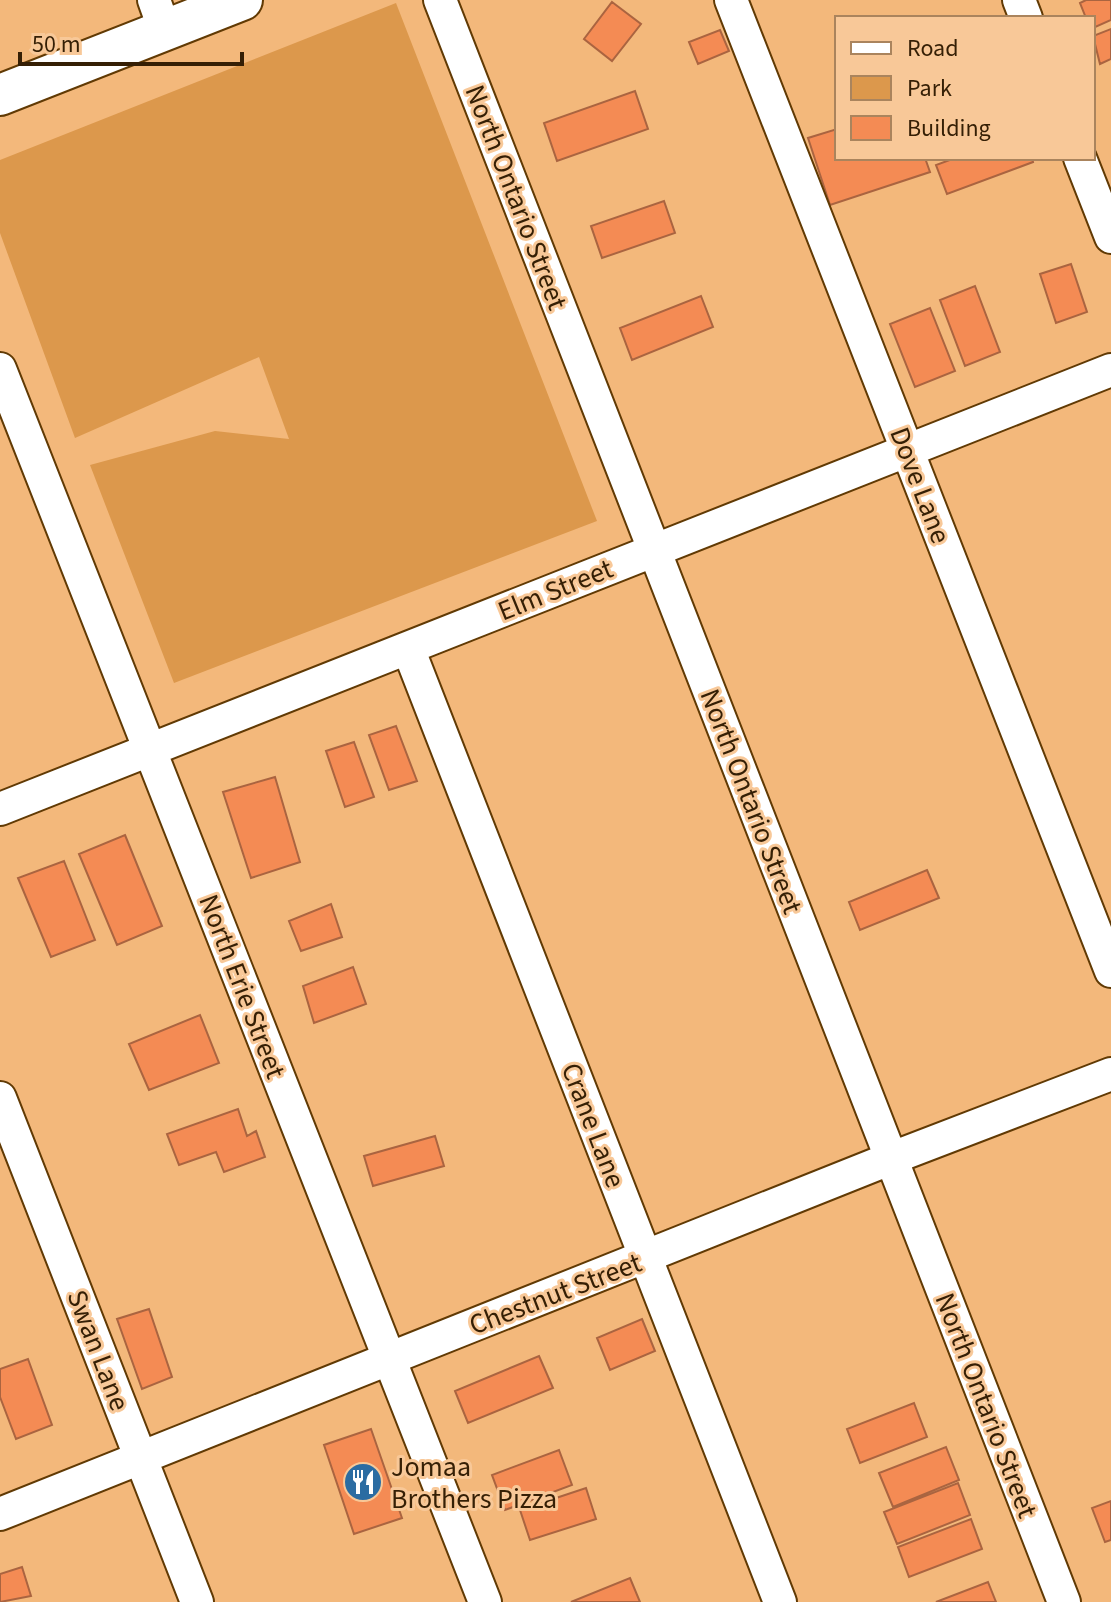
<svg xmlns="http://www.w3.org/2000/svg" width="1111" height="1602" font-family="'Source Sans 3',sans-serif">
	<rect width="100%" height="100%" fill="#f3b87b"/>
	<path fill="#dc984c" d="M396 3 597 521 174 683 90 465 215 431 289 439 259 357 75 438 0 233V160Z"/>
	<path fill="#f48b54" stroke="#aa6440" stroke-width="2" d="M1086 0H1111V20L1093 28V18H1086L1080 3Z
		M612 2 641 24 612 61 584 39Z
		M1111 29V59L1100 64 1093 36Z
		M720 30 729 51 698 64 689 42Z
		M635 91 648 129 557 161 544 123Z
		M837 129V158H925L930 172 830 205 808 138Z
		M955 158H1032L1033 162 947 194 936 165Z
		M664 201 675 233 602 258 591 226Z
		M1071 264 1087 312 1056 323 1040 274Z
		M975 286 1000 352 965 366 940 300Z
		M701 296 713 327 632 360 620 328Z
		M930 308 955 371 915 387 890 324Z
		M396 726 417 781 389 790 369 735Z
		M354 742 374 797 345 807 326 751Z
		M275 777 300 862 251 878 223 792Z
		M125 835 162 926 117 945 79 854Z
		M64 861 95 940 51 957 18 878Z
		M927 870 939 898 860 930 849 902Z
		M331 904 342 937 301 951 289 921Z
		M353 967 366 1004 314 1023 303 986Z
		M200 1015 219 1063 149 1090 129 1044Z
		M238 1109 247 1136 256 1131 265 1157 224 1172 216 1152 179 1165 167 1134Z
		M435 1136 444 1166 373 1186 364 1156Z
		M149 1309 172 1377 142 1389 117 1319Z
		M642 1319 655 1351 610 1370 597 1338Z
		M539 1356 553 1388 468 1423 455 1391Z
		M28 1359 52 1425 16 1439 0 1397V1369Z
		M914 1403 927 1437 860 1463 847 1429Z
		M371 1429 402 1518 354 1534 324 1445Z
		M946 1447 959 1480 893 1507 879 1473Z
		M559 1450 572 1485 505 1510 492 1475Z
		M958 1483 970 1515 897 1544 884 1512Z
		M586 1488 596 1519 530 1540 520 1510Z
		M1111 1501V1540L1105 1542 1092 1508Z
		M971 1519 982 1549 909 1577 898 1547Z
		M22 1567 31 1596 0 1602V1574Z
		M630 1578 640 1602H571Z
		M988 1582 996 1602H936Z"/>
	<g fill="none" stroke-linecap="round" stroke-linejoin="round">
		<g stroke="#613a04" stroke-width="36">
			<path id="minor" d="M154 0 165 31
				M440 0 1064 1602
				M731 0 1111 971
				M1019 0 1026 18
				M1080 158 1111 237
				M0 369 485 1602
				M408 648 780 1602
				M0 809 1111 370
				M0 1098 197 1602
				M0 1514 892 1158 1111 1074"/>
		</g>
		<g stroke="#613a04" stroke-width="44">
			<path id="major" d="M0 95 242 0"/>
		</g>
		<use href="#minor" stroke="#fff" stroke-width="32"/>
		<use href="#major" stroke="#fff" stroke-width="40"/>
	</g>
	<defs>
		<g id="restaurant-disc" transform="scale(2)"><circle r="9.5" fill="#2b6ca2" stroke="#f8c898"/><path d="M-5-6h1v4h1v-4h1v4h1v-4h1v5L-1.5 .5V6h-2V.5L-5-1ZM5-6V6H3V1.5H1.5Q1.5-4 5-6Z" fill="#fff"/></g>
	</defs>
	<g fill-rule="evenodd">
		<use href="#restaurant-disc" x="363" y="1482"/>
	</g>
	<g text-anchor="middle" stroke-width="6" stroke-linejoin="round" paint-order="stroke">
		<g font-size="28" fill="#351f05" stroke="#f8c898">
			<text transform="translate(517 197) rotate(69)" y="10">North Ontario Street</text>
			<text transform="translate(921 485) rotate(69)" y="10">Dove Lane</text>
			<text transform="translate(555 589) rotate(-22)" y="10">Elm Street</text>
			<text transform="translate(752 801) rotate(69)" y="10">North Ontario Street</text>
			<text transform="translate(243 986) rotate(69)" y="10">North Erie Street</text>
			<text transform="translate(594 1125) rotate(69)" y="10">Crane Lane</text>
			<text transform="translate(555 1293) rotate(-21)" y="10">Chestnut Street</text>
			<text transform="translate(99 1350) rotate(69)" y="10">Swan Lane</text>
			<text transform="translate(987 1405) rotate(69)" y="10">North Ontario Street</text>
		</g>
		<g font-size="28" fill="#351f05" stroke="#f8c898" text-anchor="start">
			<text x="391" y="1476">Jomaa<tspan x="391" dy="32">Brothers Pizza</tspan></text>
		</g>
	</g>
	<rect x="835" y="16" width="260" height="144" fill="#f8c898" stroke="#aa845d" stroke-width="2"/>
	<rect x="851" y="42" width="40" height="12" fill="#ffffff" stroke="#aa845d" stroke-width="2"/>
	<text x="907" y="56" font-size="24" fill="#351f05">Road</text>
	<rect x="851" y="76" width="40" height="24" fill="#dc984c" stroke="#aa845d" stroke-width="2"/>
	<text x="907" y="96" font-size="24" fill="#351f05">Park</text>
	<rect x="851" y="116" width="40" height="24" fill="#f48b54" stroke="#aa845d" stroke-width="2"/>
	<text x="907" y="136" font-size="24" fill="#351f05">Building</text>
	<path d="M20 52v12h222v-12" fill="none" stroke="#351f05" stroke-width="4"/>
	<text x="32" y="52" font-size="24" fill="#351f05" stroke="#f8c898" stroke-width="6" paint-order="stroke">50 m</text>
</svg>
